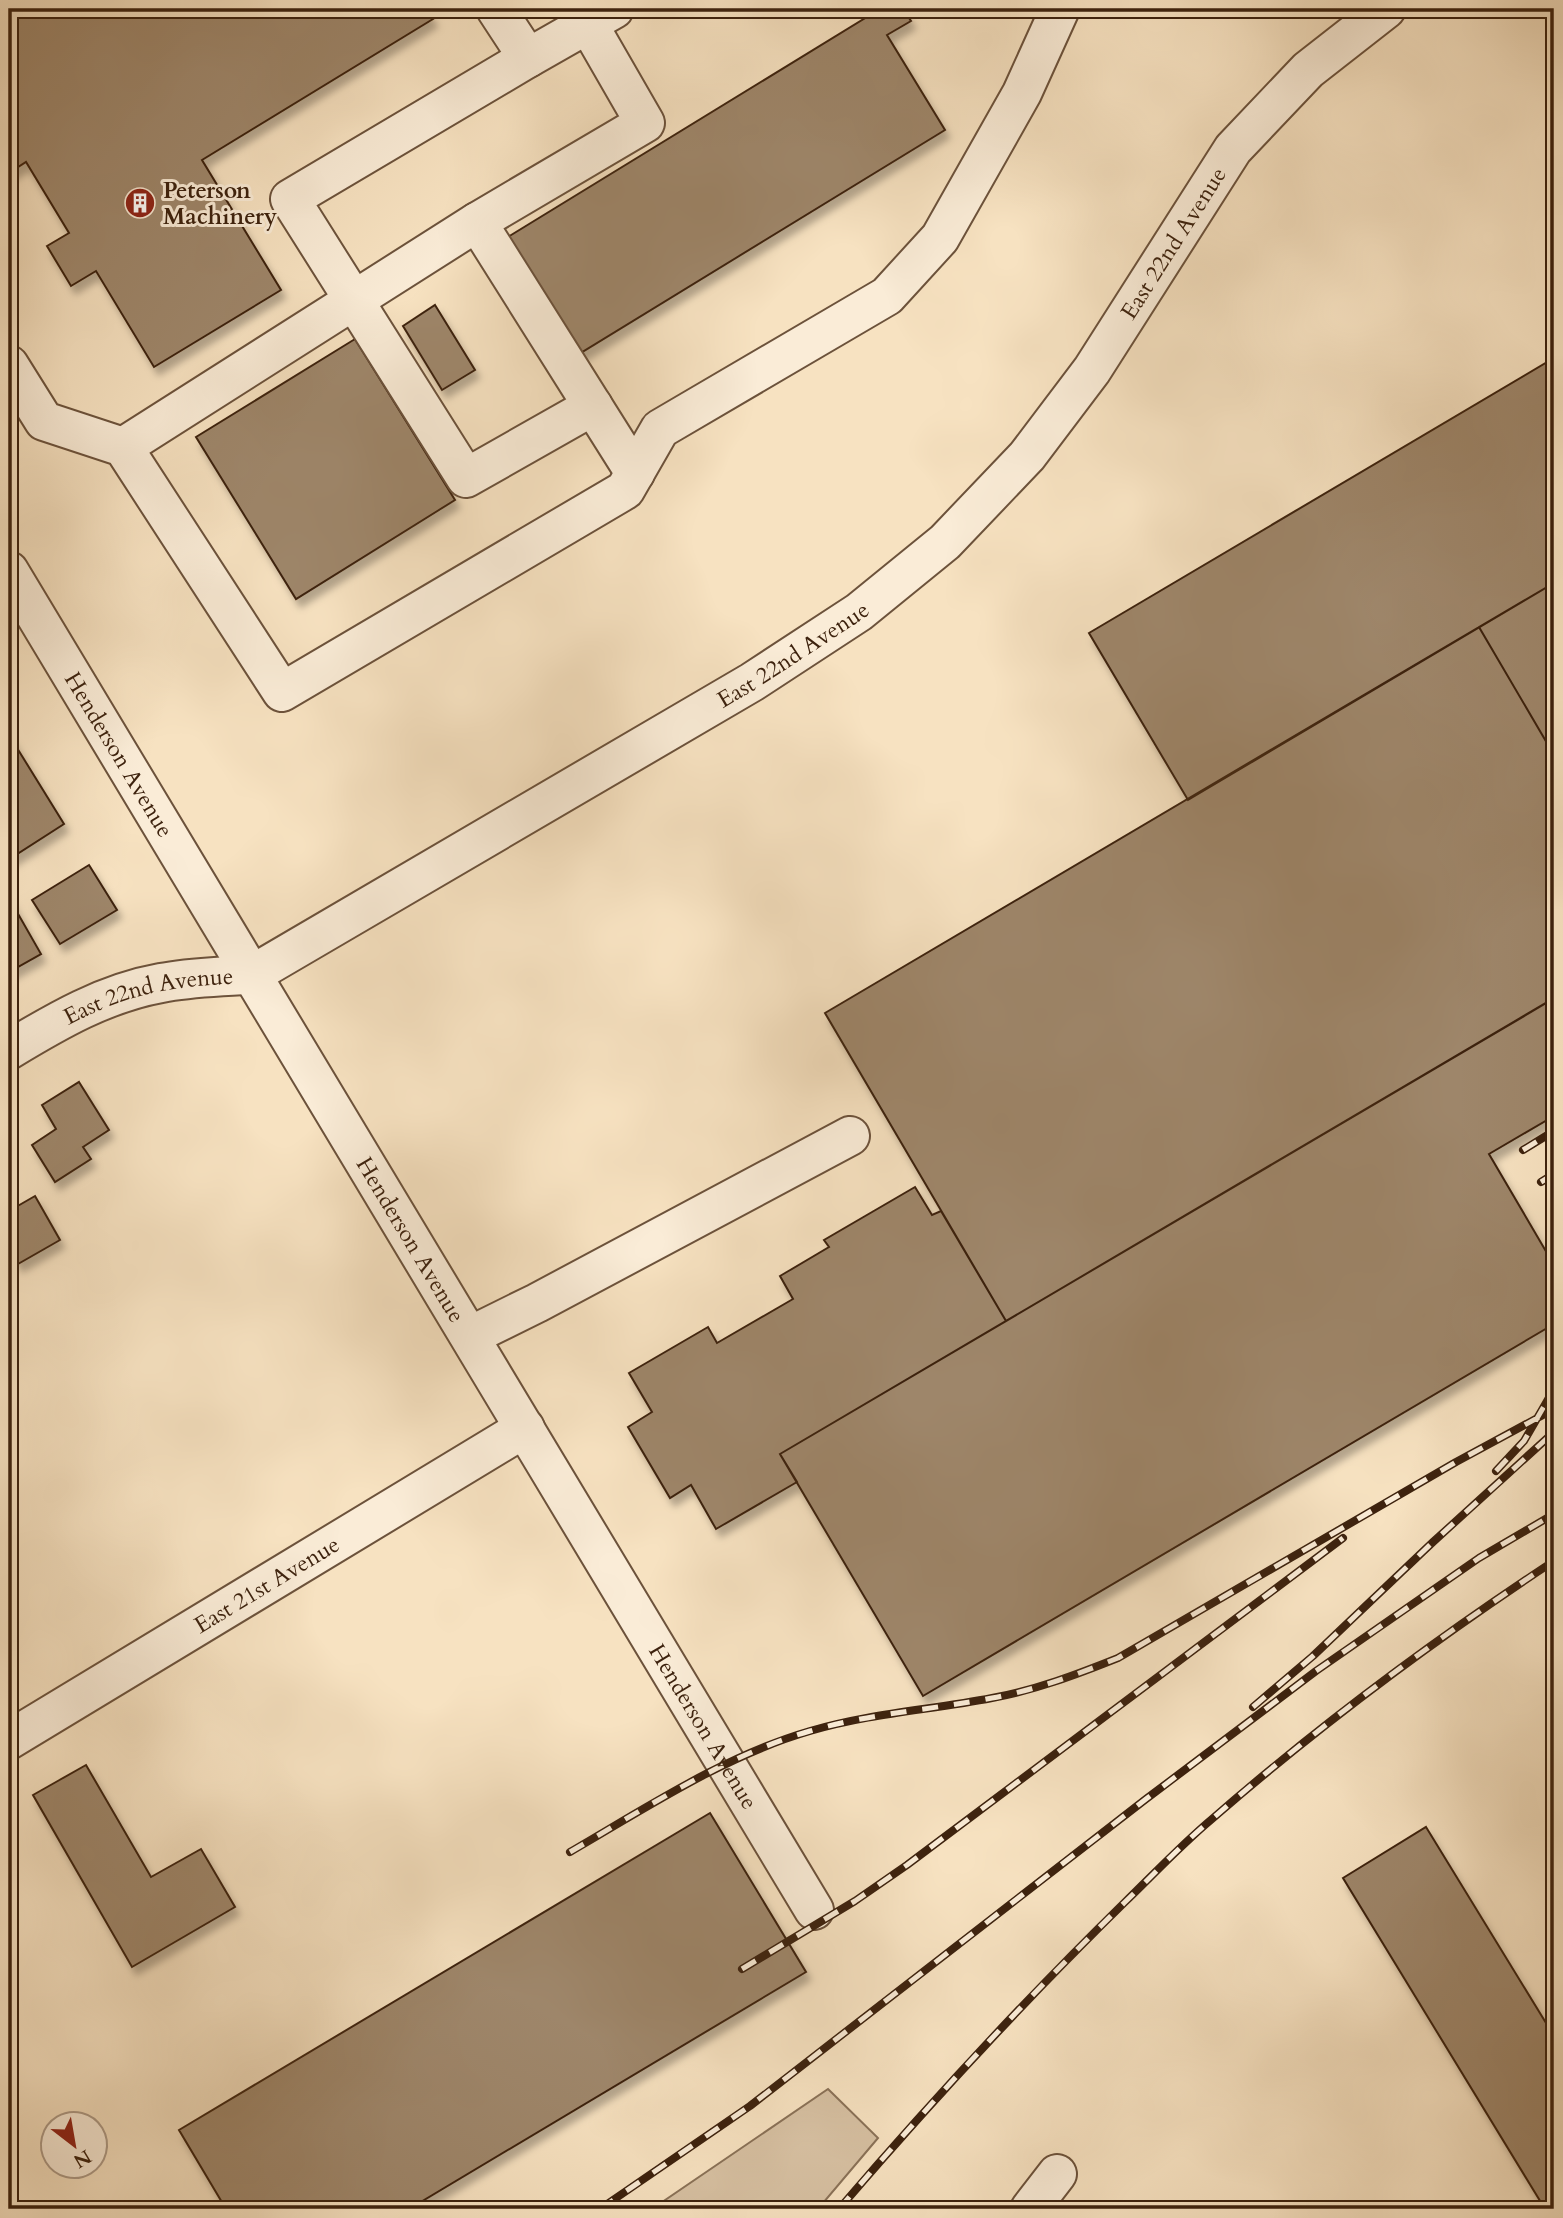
<svg xmlns="http://www.w3.org/2000/svg" width="1563" height="2218" font-family="Cardo,serif">
	<defs>
		<filter id="shadow"><feDropShadow dx="4.5" dy="8" stdDeviation="3.5" flood-color="#0004"/></filter>
	</defs>
	<rect width="100%" height="100%" fill="#f7e2c1"/>
	<filter id="stains"><feTurbulence type="fractalNoise" baseFrequency=".00286" numOctaves="4"/><feColorMatrix values="0 0 0 0 .2 0 0 0 0 .09 0 0 0 0 .02 0 0 0 .5 -.17"/></filter>
	<radialGradient id="worn" r=".72"><stop offset=".6" stop-color="#630" stop-opacity="0"/><stop offset="1" stop-color="#630" stop-opacity=".3"/></radialGradient>
	<path fill="#d7c1a3" stroke="#8a7258" stroke-width="2" d="M828 2089 878 2138 818 2209H652Z"/>
	<path fill="#9e866b" stroke="#3d220e" stroke-width="2" filter="url(#shadow)" d="M9 9H426L433 19 202 160 281 290 154 367 96 271 71 286 47 246 69 233 26 162 9 173Z
		M880 9H903L911 21 887 35 945 130 574 357 503 240Z
		M435 305 475 370 442 390 403 326Z
		M355 339 455 500 296 599 196 437Z
		M1554 358V583L1188 800 1089 633Z
		M1554 583V755L1479 627Z
		M1479 627 1554 755V998L1006 1321 825 1013Z
		M9 735 64 824 11 858 9 854Z
		M89 865 117 910 60 944 32 900Z
		M9 898 41 954 9 972Z
		M1548 1002 1554 1012V1116L1489 1154 1554 1265V1324L923 1696 780 1454Z
		M79 1082 109 1130 83 1147 91 1159 55 1182 32 1145 56 1129 42 1105Z
		M915 1187 932 1215 941 1211 1006 1321 780 1454 797 1482 716 1529 691 1485 670 1498 628 1427 652 1412 629 1373 708 1327 717 1343 793 1299 780 1276 829 1247 824 1240Z
		M35 1196 60 1240 18 1264 9 1249V1211Z
		M86 1765 151 1877 201 1849 235 1907 132 1967 33 1795Z
		M710 1813 806 1972 409 2209H226L179 2130Z
		M1426 1827 1554 2036V2209H1545L1343 1878Z"/>
	<g fill="none" stroke-linecap="round" stroke-linejoin="round">
		<g stroke="#6c523b" stroke-width="42">
			<g id="minor">
				<path d="M496 9 528 58 614 9"/>
				<path d="M528 58 290 199 466 478 593 406"/>
				<path d="M477 222 645 123 588 24"/>
				<path d="M9 365 44 421 123 447 282 692 625 490 660 429 887 296 940 238 1022 93 1060 9"/>
				<path d="M123 447 477 222 635 473"/>
				<path id="s1" d="M9 571 814 1910"/>
				<path id="s2" d="M9 1050C57 1021 105 993 161 983 191 977 223 977 253 974L752 682 859 612 945 542 1027 456 1092 370 1233 149 1308 70 1386 9"/>
				<path d="M470 1336 537 1303 850 1136"/>
				<path id="s3" d="M9 1740 525 1428"/>
				<path d="M1030 2209 1057 2174"/>
			</g>
		</g>
		<use href="#minor" stroke="#faecd7" stroke-width="38"/>
		<g stroke="#3d220e" stroke-width="8">
			<path id="rail" d="M1523 1150 1554 1131
				M1541 1182 1554 1174
				M1496 1471 1524 1441 1554 1389
				M1253 1707 1313 1656 1433 1542 1554 1432
				M570 1852C646 1808 724 1756 810 1731 872 1713 930 1710 992 1698 1036 1690 1078 1674 1118 1658L1456 1462 1554 1409
				M742 1969 855 1901 907 1865 1343 1538
				M600 2209 750 2106 1146 1799 1316 1671 1479 1558 1554 1514
				M839 2209C930 2103 1024 2001 1124 1903 1153 1875 1181 1845 1212 1819 1320 1725 1434 1640 1554 1561"/>
		</g>
		<use href="#rail" stroke="#faecd7" stroke-width="5" stroke-dasharray="16" stroke-linecap="butt"/>
	</g>
	<defs>
		<g id="building-disc" transform="scale(1.575)"><circle r="9.5" fill="#8f2418" stroke="#faecd7"/><path d="M-4-6H4V6H1V3H-1V6H-4ZM-2.5-4.3h1.7v1.8h-1.7ZM.8-4.3h1.7v1.8H.8ZM-2.5-1h1.7V.8h-1.7ZM.8-1h1.7V.8H.8Z" fill="#fff"/></g>
	</defs>
	<g fill-rule="evenodd">
		<use href="#building-disc" x="140" y="203"/>
	</g>
	<g text-anchor="middle" stroke-width="6" stroke-linejoin="round" paint-order="stroke">
		<g font-size="23" font-weight="bold" fill="#3d220e" stroke="#faecd7" text-anchor="start">
			<text x="163" y="198">Peterson<tspan x="163" dy="26">Machinery</tspan></text>
		</g>
		<g font-size="23" fill="#3d220e" stroke="#faecd7">
			<text dy="8" stroke="none"><textPath href="#s2" startOffset="1454">East 22nd Avenue</textPath></text>
			<text dy="8" stroke="none"><textPath href="#s2" startOffset="887">East 22nd Avenue</textPath></text>
			<text dy="8" stroke="none"><textPath href="#s1" startOffset="214">Henderson Avenue</textPath></text>
			<text dy="8" stroke="none"><textPath href="#s2" startOffset="152">East 22nd Avenue</textPath></text>
			<text dy="8" stroke="none"><textPath href="#s1" startOffset="780">Henderson Avenue</textPath></text>
			<text dy="8" stroke="none"><textPath href="#s3" startOffset="301">East 21st Avenue</textPath></text>
			<text dy="8" stroke="none"><textPath href="#s1" startOffset="1348">Henderson Avenue</textPath></text>
		</g>
	</g>
	<rect width="1563" height="2218" fill="none" stroke="#f7e2c1" stroke-width="35"/>
	<rect x="10" y="10" width="1542" height="2197" fill="none" stroke="#3d220e" stroke-width="3.5"/>
	<rect x="18" y="18" width="1528" height="2183" fill="none" stroke="#3d220e" stroke-width="2"/>
	<g transform="translate(74 2145) rotate(149)"><circle r="33" fill="#faecd7" stroke="#ae9b87" stroke-width="2"/>
	<path d="M0-5L12 26L0 18L-12 26Z" fill="#8f2418"/>
	<text y="-10" font-size="19" font-weight="bold" text-anchor="middle" fill="#3d220e">N</text>
	</g>
	<rect width="100%" height="100%" filter="url(#stains)"/>
	<rect width="100%" height="100%" fill="url(#worn)"/>
</svg>
